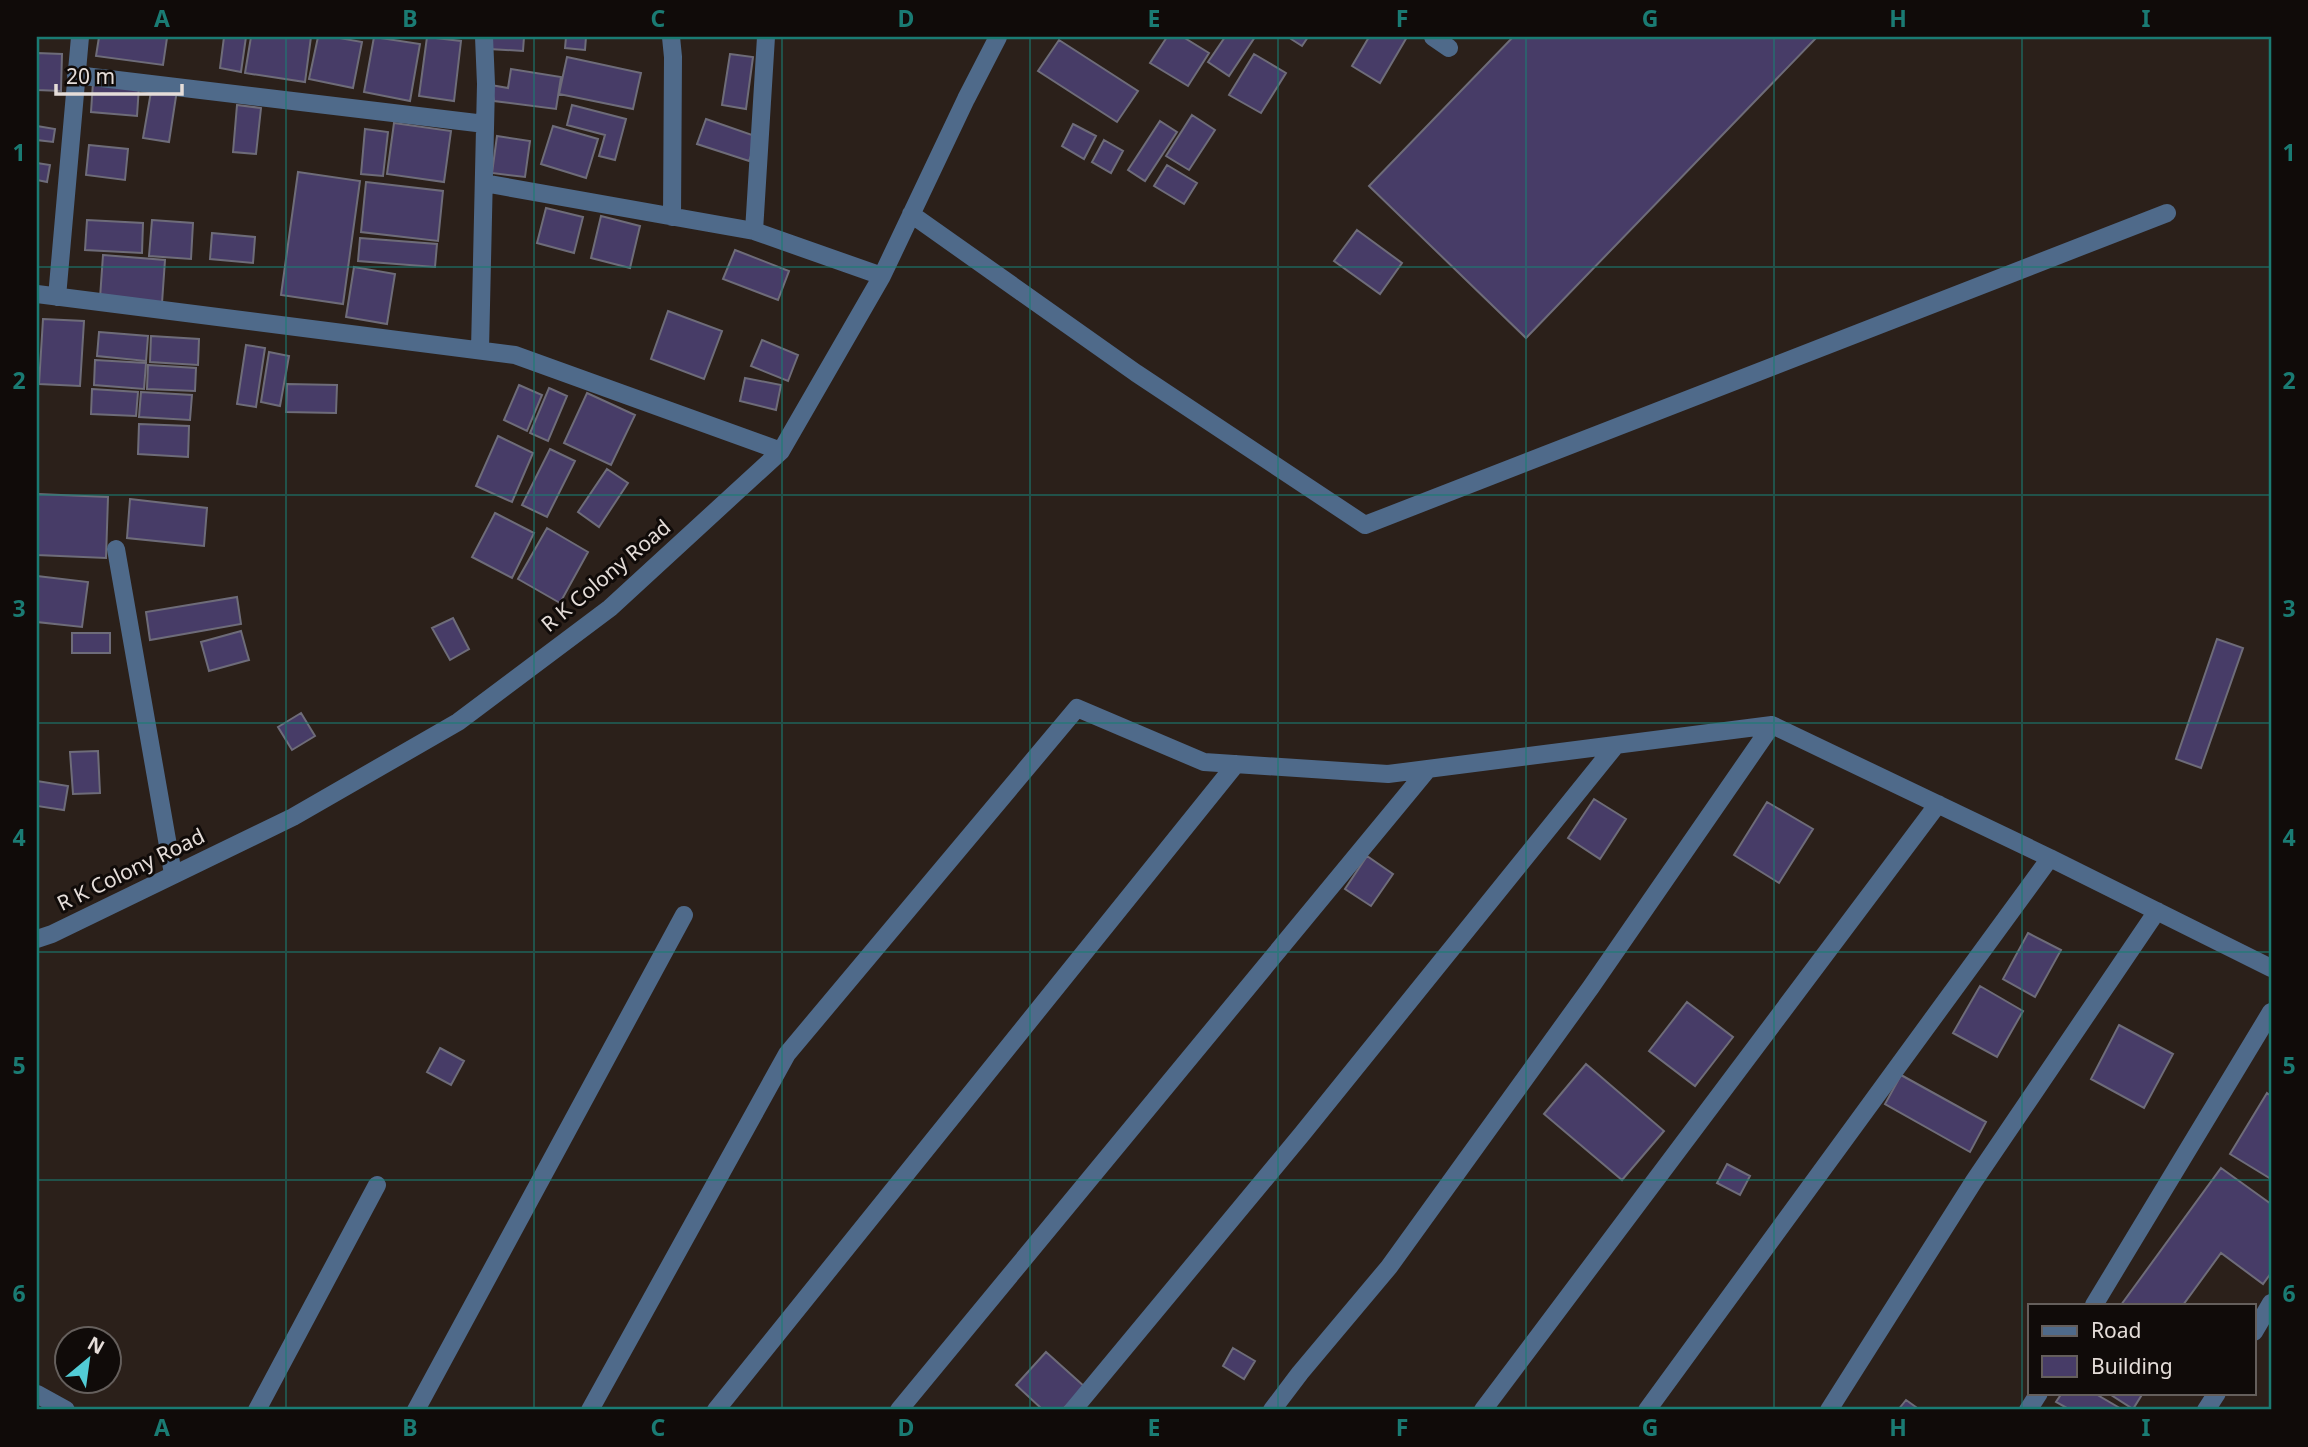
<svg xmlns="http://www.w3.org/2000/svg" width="2308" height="1447" font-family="'Noto Sans',sans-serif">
	<rect width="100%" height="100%" fill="#2b201a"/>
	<path fill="#473c67" stroke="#6e6c79" stroke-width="2" d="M99 37 167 38 163 65 96 56Z
		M224 37H246L241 72 220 68Z
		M251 37H311L305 82 245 73Z
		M318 37H334L362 42 353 88 309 79Z
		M374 37 420 44 410 101 364 92Z
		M427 37 461 41 454 101 419 96Z
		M490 37H524L523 51 489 49Z
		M566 37H586L585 50 565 48Z
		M1167 37H1183L1209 53 1188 86 1150 63Z
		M1225 37H1255L1229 76 1208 62Z
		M1292 37H1308L1302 46 1291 39Z
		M1369 37H1407L1380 83 1352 66Z
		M1513 37H1817L1526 338 1369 186Z
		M1059 40 1138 91 1117 122 1038 71Z
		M37 53 62 54 61 91 37 90Z
		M730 54 753 57 746 109 722 105Z
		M1254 54 1286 73 1261 113 1229 95Z
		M567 57 641 73 633 109 559 94Z
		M511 69 561 77 556 109 494 101 491 85 508 88Z
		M93 82 139 86 137 116 91 112Z
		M152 86 177 90 169 142 143 138Z
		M237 105 261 108 256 154 233 152Z
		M572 105 626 119 615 160 599 156 605 135 567 125Z
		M1192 115 1215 130 1189 170 1166 156Z
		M706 119 758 137 749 161 697 144Z
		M1160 121 1177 132 1145 181 1128 170Z
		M394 123 451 131 444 182 387 174Z
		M1073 124 1096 136 1084 159 1062 146Z
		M37 126 55 129 53 142 37 140Z
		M553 126 598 139 586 178 541 164Z
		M365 129 388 132 383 176 361 174Z
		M497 136 530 141 525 177 492 173Z
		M1104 140 1123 151 1111 173 1092 162Z
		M89 145 128 149 125 180 86 175Z
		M37 163 50 165 47 182 37 180Z
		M1167 165 1197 183 1184 204 1154 186Z
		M298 172 360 181 343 304 281 295Z
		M366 182 443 191 438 241 361 232Z
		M546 208 583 217 574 253 537 243Z
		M601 216 640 226 630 268 591 258Z
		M87 220 143 223 142 253 85 250Z
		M152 220 193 223 191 259 149 256Z
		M1357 230 1402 263 1380 294 1334 261Z
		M212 233 255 237 253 263 210 259Z
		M360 238 437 244 435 267 358 261Z
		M735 250 789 271 778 300 723 279Z
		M103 255 165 260 162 303 100 298Z
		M354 267 395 274 387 324 346 317Z
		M668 311 722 331 704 379 651 359Z
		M43 319 84 321 80 386 39 384Z
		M99 332 148 336 146 361 97 356Z
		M151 336 199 339 198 365 150 362Z
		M762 340 798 355 788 381 751 366Z
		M246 345 265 348 256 407 237 404Z
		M269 352 289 356 280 406 261 402Z
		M95 360 146 363 144 389 94 385Z
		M148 365 196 368 195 391 147 389Z
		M745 378 781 385 776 410 740 401Z
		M287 384 337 385 336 413 286 412Z
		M519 385 542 395 527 431 504 420Z
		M549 388 567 396 548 441 530 433Z
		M92 389 138 392 136 416 91 414Z
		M141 392 192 395 190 420 139 417Z
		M587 393 635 415 611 465 564 443Z
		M139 424 189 426 188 457 138 454Z
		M498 436 533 453 512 502 476 486Z
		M550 449 575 461 547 517 522 505Z
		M607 469 628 483 599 527 578 512Z
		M37 494 108 497 106 558 37 555Z
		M130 499 207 508 204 546 127 538Z
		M495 513 534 533 512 578 472 557Z
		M547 528 588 552 560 603 518 579Z
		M37 576 88 582 82 627 37 622Z
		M237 597 241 624 150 640 146 612Z
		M453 618 469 649 450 660 432 628Z
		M241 631 249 660 209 671 201 642Z
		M72 633H110V653H72Z
		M2217 639 2243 648 2201 768 2176 759Z
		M301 713 315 736 292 750 278 727Z
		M98 751 100 793 73 794 70 752Z
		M37 781 68 786 64 810 37 806Z
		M1594 799 1626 819 1600 859 1568 838Z
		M1767 802 1813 829 1779 883 1734 855Z
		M1367 856 1393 874 1371 906 1345 889Z
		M2028 933 2061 950 2035 997 2003 979Z
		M1980 986 2023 1011 1997 1057 1953 1033Z
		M1687 1002 1733 1037 1695 1086 1649 1051Z
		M2119 1025 2173 1054 2144 1108 2091 1079Z
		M440 1048 464 1061 451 1085 427 1072Z
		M1586 1064 1664 1131 1622 1180 1544 1114Z
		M1901 1075 1986 1122 1970 1152 1885 1104Z
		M2267 1093 2271 1096V1179L2230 1154Z
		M1727 1164 1750 1176 1740 1195 1717 1183Z
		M2221 1168 2271 1204V1273L2263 1284 2221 1253 2183 1305H2121Z
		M1233 1348 1255 1361 1244 1379 1223 1366Z
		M1046 1352 1085 1387 1062 1410H1043L1016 1385Z
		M2062 1393H2094L2123 1410H2065L2067 1408 2056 1402Z
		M2108 1393H2143L2133 1409Z
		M1906 1400 1920 1410H1898Z"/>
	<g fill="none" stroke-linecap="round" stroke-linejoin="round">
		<path stroke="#4f6a8a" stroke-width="18" d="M671 37 673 57 672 217
			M766 37 754 231 882 276
			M1433 37 1449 48
			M76 75 485 124
			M484 183 754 231
			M911 214 1136 373 1365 525 2167 213
			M37 294 515 355 781 451
			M57 297 80 37
			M480 350 486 84 484 37
			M116 549 173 874
			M37 939 52 934 293 817 458 722 610 608 781 451 882 276 966 99 998 37
			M2094 1305 2271 1012
			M2254 1332 2271 1303
			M37 1394 66 1410
			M257 1410 377 1185
			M416 1410 684 915
			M590 1410 787 1054 1077 708 1204 762 1388 774 1772 725 2050 858
			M716 1410 1236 764
			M899 1410 1428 769
			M1073 1410 1302 1134 1616 745
			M1272 1410 1300 1373 1389 1267 1591 987 1772 725
			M1483 1410 1938 804
			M1647 1410 2050 858 2271 968
			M1829 1410 1974 1181 2157 911
			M2028 1410 2039 1393
			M2206 1410 2217 1393"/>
	</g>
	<path fill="none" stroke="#1a7b73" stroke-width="2" stroke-opacity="0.55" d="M286 37V1410M534 37V1410M782 37V1410M1030 37V1410M1278 37V1410M1526 37V1410M1774 37V1410M2022 37V1410M37 267H2271M37 495H2271M37 723H2271M37 952H2271M37 1180H2271"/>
	<g text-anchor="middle" stroke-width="6" stroke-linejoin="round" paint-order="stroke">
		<g font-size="21" fill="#e5ddd9" stroke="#100b09">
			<text transform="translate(606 576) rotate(-40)" y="7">R K Colony Road</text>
			<text transform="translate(131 870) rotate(-26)" y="7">R K Colony Road</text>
		</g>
	</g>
	<rect width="2308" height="1447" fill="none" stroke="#100b09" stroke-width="77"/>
	<rect x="2028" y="1304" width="228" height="91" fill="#100b09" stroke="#655f5c" stroke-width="2"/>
	<rect x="2042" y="1326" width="35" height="10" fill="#4f6a8a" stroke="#655f5c" stroke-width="2"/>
	<text x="2091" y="1338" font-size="21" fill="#e5ddd9">Road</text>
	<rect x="2042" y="1356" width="35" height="21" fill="#473c67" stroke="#655f5c" stroke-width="2"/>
	<text x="2091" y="1374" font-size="21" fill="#e5ddd9">Building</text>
	<g transform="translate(88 1360) rotate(29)"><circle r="33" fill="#100b09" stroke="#655f5c" stroke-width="2"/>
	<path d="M0-5L12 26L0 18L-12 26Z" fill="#52ccd6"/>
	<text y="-10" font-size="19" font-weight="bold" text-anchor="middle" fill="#e5ddd9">N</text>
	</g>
	<path d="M56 84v10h126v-10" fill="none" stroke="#e5ddd9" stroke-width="3.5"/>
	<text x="66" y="84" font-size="21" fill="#e5ddd9" stroke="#100b09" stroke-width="5" paint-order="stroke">20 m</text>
	<rect x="38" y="38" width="2232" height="1370" fill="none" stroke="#1a7b73" stroke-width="2.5"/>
	<g font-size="23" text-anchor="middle" font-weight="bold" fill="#1a7b73">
		<text x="162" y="27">A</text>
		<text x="410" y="27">B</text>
		<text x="658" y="27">C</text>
		<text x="906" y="27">D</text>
		<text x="1154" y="27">E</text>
		<text x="1402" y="27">F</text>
		<text x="1650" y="27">G</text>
		<text x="1898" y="27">H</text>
		<text x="2146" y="27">I</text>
		<text x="19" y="161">1</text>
		<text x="2289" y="161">1</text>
		<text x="19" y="389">2</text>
		<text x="2289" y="389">2</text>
		<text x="19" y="617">3</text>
		<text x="2289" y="617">3</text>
		<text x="19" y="846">4</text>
		<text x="2289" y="846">4</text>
		<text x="19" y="1074">5</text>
		<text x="2289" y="1074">5</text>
		<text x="19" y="1302">6</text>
		<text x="2289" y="1302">6</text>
		<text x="162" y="1436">A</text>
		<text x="410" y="1436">B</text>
		<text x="658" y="1436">C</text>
		<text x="906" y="1436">D</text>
		<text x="1154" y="1436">E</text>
		<text x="1402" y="1436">F</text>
		<text x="1650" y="1436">G</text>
		<text x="1898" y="1436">H</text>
		<text x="2146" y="1436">I</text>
	</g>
</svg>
